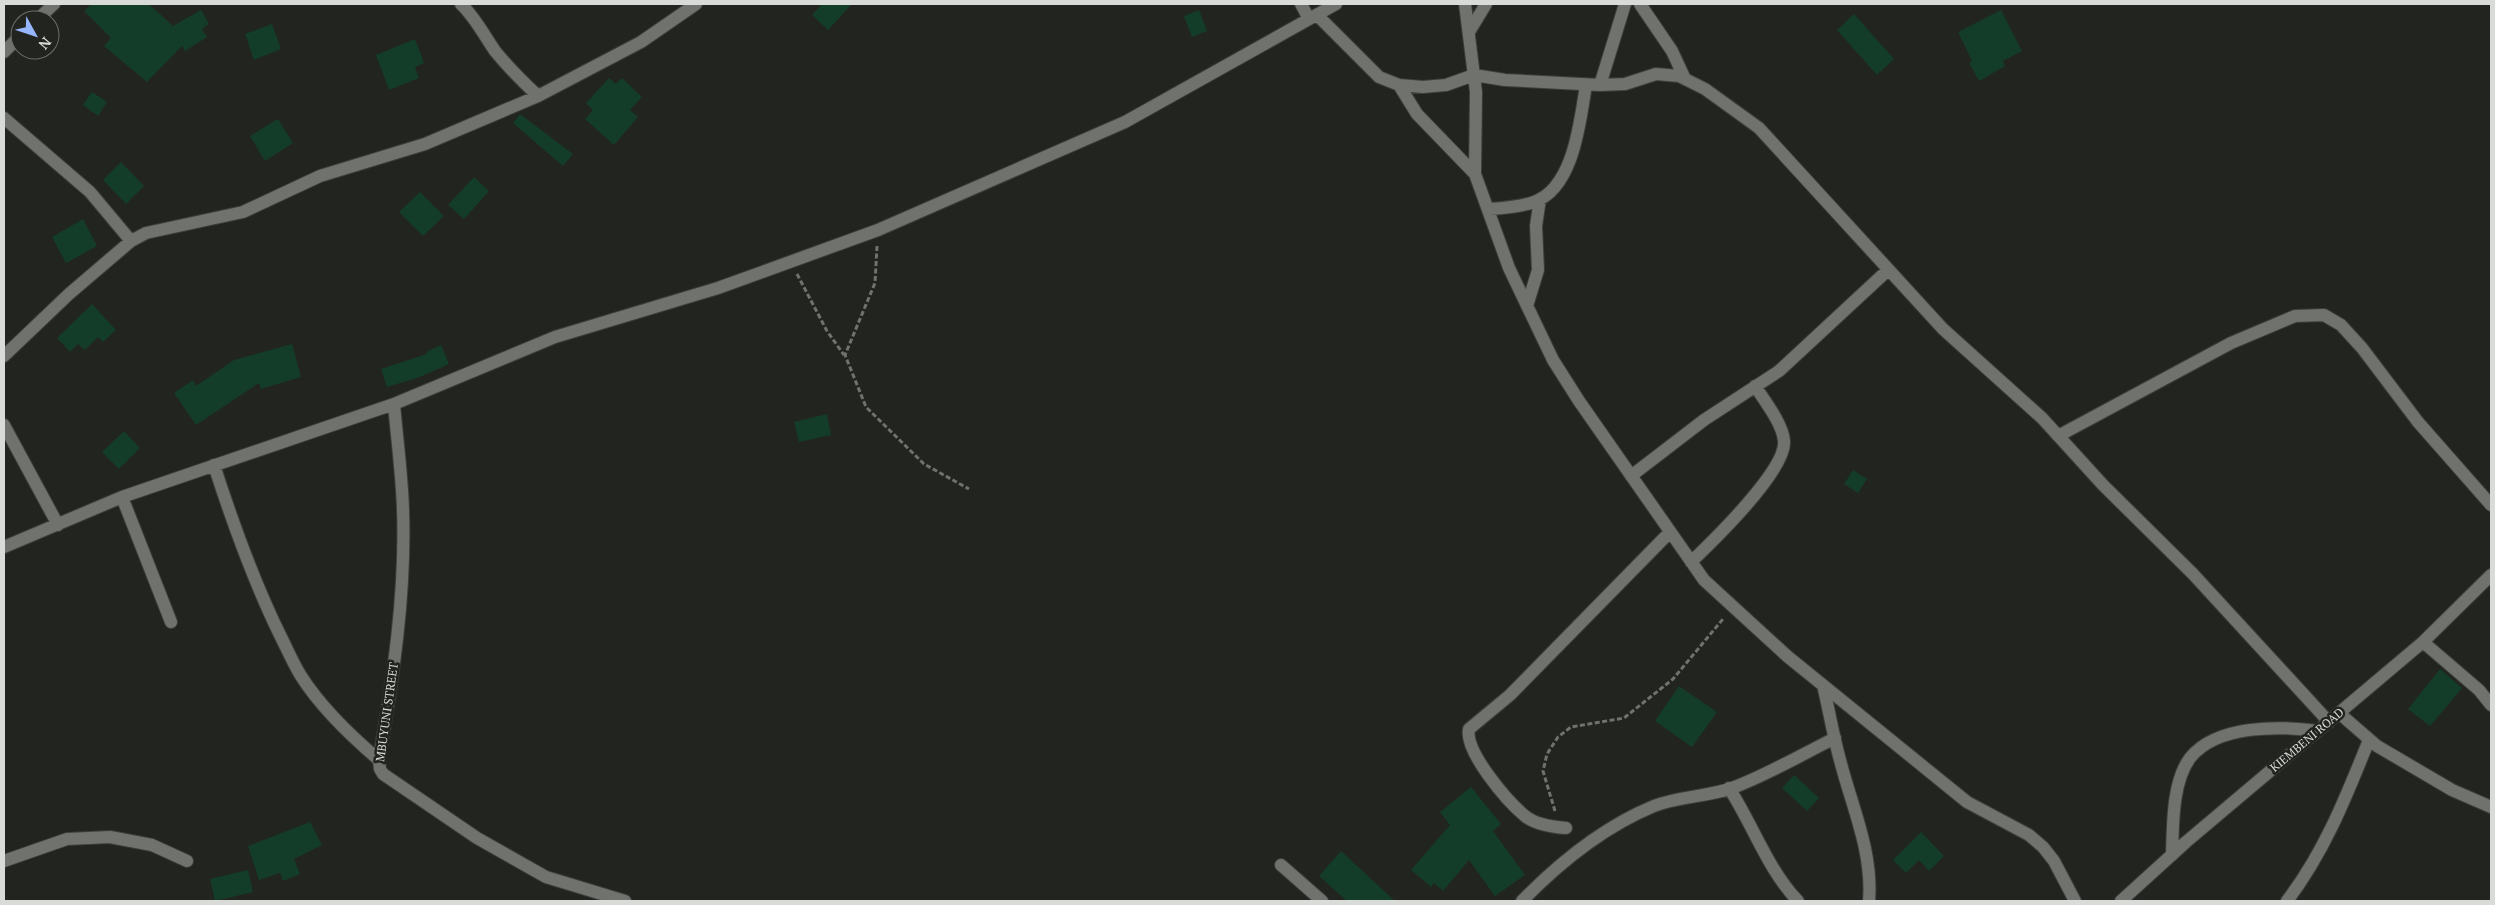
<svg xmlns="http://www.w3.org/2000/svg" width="2495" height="905" font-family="'PT Serif',serif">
	<rect width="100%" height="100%" fill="#222420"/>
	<path fill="#143d29" d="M91 4H149L173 26 201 10 209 24 202 29 207 37 185 51 182 46 147 82 104 46 111 38 84 11Z
		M822 4H852L828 30 812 15Z
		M1199 10 1207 31 1192 37 1184 16Z
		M2001 10 2022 51 2003 61 2005 66 1979 81 1969 63 1972 61 1958 32Z
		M1854 14 1894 59 1877 75 1837 30Z
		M272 24 281 49 254 60 245 34Z
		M415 39 424 63 415 67 419 78 389 90 376 55Z
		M609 78 616 84 622 78 642 97 630 110 638 117 614 145 585 119 593 110 586 103Z
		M92 92 107 102 98 116 83 105Z
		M520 114 573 154 563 166 513 123Z
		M278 119 293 143 265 161 250 136Z
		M121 162 144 186 126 204 103 180Z
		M474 177 489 191 464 219 448 205Z
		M420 192 444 216 423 236 399 212Z
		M83 219 97 246 66 263 52 237Z
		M92 304 116 330 103 342 98 337 85 350 78 344 70 352 57 338Z
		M292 344 301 377 261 389 259 383 196 425 174 393 193 380 196 386 234 360Z
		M441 345 449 364 420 377 387 387 381 369 427 354 426 352Z
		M827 414 831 435 799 442 794 422Z
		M124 431 140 448 119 469 102 452Z
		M1853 470 1867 479 1858 493 1844 484Z
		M2440 669 2462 688 2430 726 2408 709Z
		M1679 686 1717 712 1692 747 1655 721Z
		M1794 775 1819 798 1807 811 1782 788Z
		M1471 787 1501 824 1493 831 1525 875 1495 896 1469 860 1443 891 1434 883 1431 887 1411 870 1450 825 1440 812Z
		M310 822 322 845 294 859 300 874 283 881 280 873 259 880 248 846Z
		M1921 832 1944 856 1929 871 1919 860 1906 873 1893 860Z
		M1341 851 1395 901H1347L1319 876Z
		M248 870 253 892 215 901 210 879Z"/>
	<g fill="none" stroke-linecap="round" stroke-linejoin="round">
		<g stroke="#3c3f3b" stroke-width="14">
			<path id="minor" d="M461 4C475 17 484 35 495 51 508 67 523 82 538 96
				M1301 4 1309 19
				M1465 4 1476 92 1475 174 1509 268 1553 360 1579 401 1704 580 1787 656 1967 802 2029 835 2043 847 2054 861 2075 901
				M1640 4 1672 51 1685 79
				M1317 15 1379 77 1399 85 1423 87 1446 85 1474 75 1505 80 1600 85 1625 84 1656 74 1679 76 1705 89 1759 128 1943 329 2042 418 2103 485 2193 574 2329 722
				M37 20 54 4
				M1469 32 1486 4
				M4 52 20 36
				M1399 85 1417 114 1475 174
				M1600 85 1625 4
				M4 118 90 192 131 241
				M1489 209C1504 208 1520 207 1534 202 1574 188 1580 121 1586 85
				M1527 306 1538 270 1536 226 1540 199
				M4 356 69 294 131 241 146 233 243 212 320 176 425 144 538 96 641 42 696 4
				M394 404C397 439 402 475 403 510 406 593 393 678 379 760L380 769 383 774 477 838 546 877 625 901
				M4 425 58 525
				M2058 436 2231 343 2295 316 2324 315 2341 325 2362 348 2418 422 2491 505
				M214 465C233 524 254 583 282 639 288 651 294 665 301 676 320 706 352 737 379 760
				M1631 476 1704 420 1779 371 1888 270
				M122 497 171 622
				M4 547 122 497 394 404 555 337 718 288 878 230 1125 122 1336 4
				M1691 562C1713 541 1787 469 1784 441 1783 424 1764 400 1755 386
				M2423 642 2479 690 2491 705
				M1823 685C1829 710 1833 735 1840 760 1852 807 1873 852 1869 901
				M2339 713 2377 746 2452 790 2491 807
				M1729 788C1753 825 1768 870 1798 901
				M1566 828C1552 827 1535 824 1525 816 1507 801 1464 751 1469 729L1510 695 1670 532
				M2172 855C2173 826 2172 782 2190 758 2217 724 2281 726 2318 731
				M4 861 67 839 110 837 152 845 187 861
				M1281 865 1322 901
				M1522 901C1560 862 1603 827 1654 806 1679 796 1707 797 1732 788 1767 775 1801 755 1835 738
				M2121 901 2186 842 2423 642 2491 575
				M2287 901C2325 851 2346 797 2369 740"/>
		</g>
		<path stroke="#70726e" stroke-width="3" stroke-dasharray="5 2.5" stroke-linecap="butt" d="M877 246 875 283 845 355 866 407 924 464 969 489
			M797 274 827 331 844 355
			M1555 811 1543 771 1547 754 1558 737 1571 727 1624 718 1673 679 1723 619"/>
		<use href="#minor" stroke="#6f726d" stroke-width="12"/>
	</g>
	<g text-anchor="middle" stroke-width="5" stroke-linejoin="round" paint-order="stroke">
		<g font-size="12" fill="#d9dbd8" stroke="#222420">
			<text transform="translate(387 712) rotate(-82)" y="4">MBUYUNI STREET</text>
			<text transform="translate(2307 740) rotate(-40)" y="4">KIEMBENI ROAD</text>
		</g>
	</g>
	<rect width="2495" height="905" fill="none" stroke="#d9dbd8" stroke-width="10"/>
	<g transform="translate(35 35) rotate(130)"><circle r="24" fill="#222420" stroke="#6b6d6a"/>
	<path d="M0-4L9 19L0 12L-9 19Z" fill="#96b6fd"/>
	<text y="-8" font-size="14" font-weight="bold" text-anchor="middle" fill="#d9dbd8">N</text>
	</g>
</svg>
